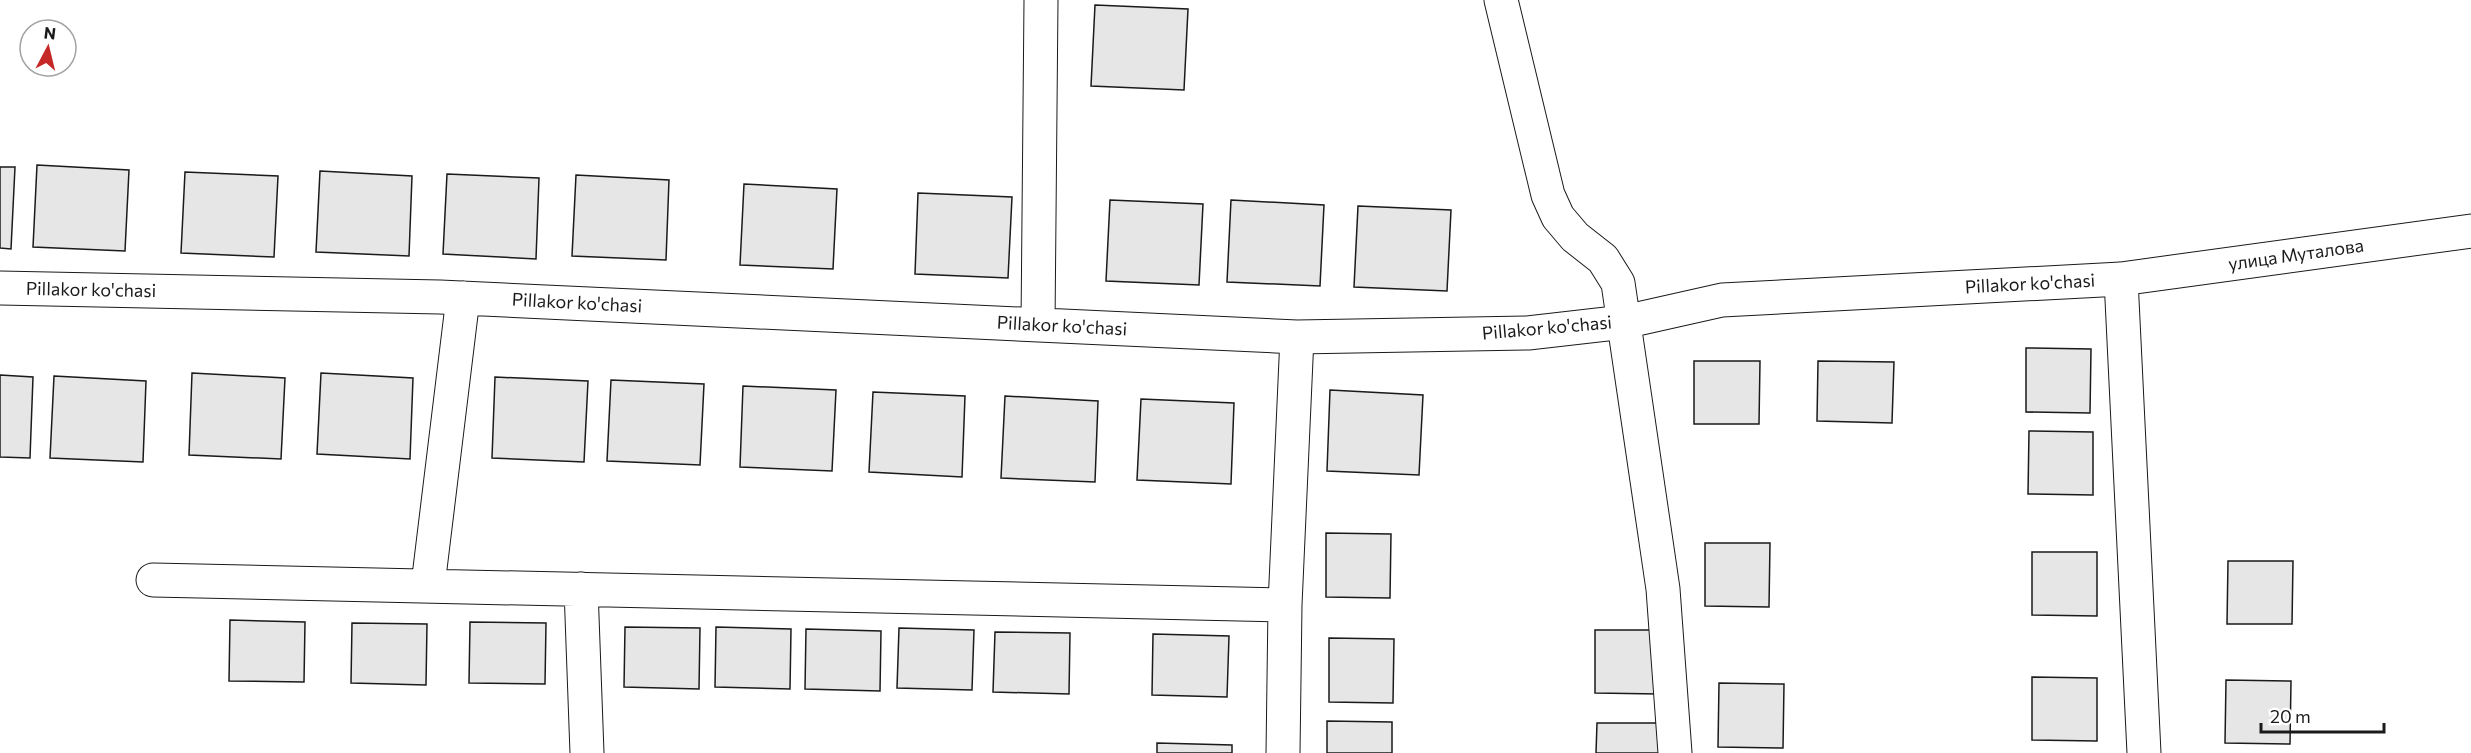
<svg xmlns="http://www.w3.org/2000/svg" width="2471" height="753" font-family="Commissioner,sans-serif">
	<rect width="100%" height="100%" fill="#fff"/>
	<path fill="#e6e6e6" stroke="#1a1a1a" stroke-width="1.5" d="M1095 5 1188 9 1184 90 1091 86Z
		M37 165 129 170 125 251 33 247Z
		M0 167H15L11 249 0 248Z
		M320 171 412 176 409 256 316 252Z
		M185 172 278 176 274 257 181 253Z
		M447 174 539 178 536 259 443 254Z
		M576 175 669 180 666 260 572 256Z
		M744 184 837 189 833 269 740 265Z
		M918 193 1012 197 1008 278 915 274Z
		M1110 200 1203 204 1199 285 1106 281Z
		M1231 200 1324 205 1320 286 1227 282Z
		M1358 206 1451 210 1447 291 1354 287Z
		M2026 348 2091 349 2090 413 2026 412Z
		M1694 361H1760L1759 424H1694Z
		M1818 361 1894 362 1892 423 1817 421Z
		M192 373 285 378 281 459 189 455Z
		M321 373 413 378 410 459 317 454Z
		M0 375 33 377 30 458 0 457Z
		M54 376 146 381 143 462 50 458Z
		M495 377 588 381 584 462 492 458Z
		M611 380 704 384 700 465 607 461Z
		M743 386 836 390 832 471 740 467Z
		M1330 390 1423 395 1419 475 1327 471Z
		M873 392 965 396 962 477 869 472Z
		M1005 396 1098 401 1095 482 1001 478Z
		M1141 399 1234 403 1231 484 1137 480Z
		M2029 431 2093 432V495L2028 494Z
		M1326 533 1391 534 1390 598 1326 597Z
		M1705 543H1770L1769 607 1705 606Z
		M2032 552H2097V616L2032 615Z
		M2228 561H2293L2292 624H2227Z
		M230 620 305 622 304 682 229 681Z
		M470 622 546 623 545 684 469 683Z
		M352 623 427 624 426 685 351 683Z
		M625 627 700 628 699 689 624 687Z
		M716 627 791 629 790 689 715 687Z
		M899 628 974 630 972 690 897 688Z
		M806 629 881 631 880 691 805 689Z
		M1595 630H1660L1659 694 1595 693Z
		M995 632 1070 633 1069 694 993 692Z
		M1153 634 1229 636 1227 697 1152 695Z
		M1329 638 1394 639 1393 703 1329 702Z
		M2032 677 2097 678V741L2032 740Z
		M2226 680 2291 681 2290 744 2225 743Z
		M1719 683 1784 684 1783 748 1718 747Z
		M1327 721 1392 722V753H1327Z
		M1597 723H1661V753H1596Z
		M1157 743 1232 745V753H1157Z"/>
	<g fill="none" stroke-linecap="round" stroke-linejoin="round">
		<g stroke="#1a1a1a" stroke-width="35">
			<path id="minor" d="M1501 0 1548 195 1558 217 1575 237 1603 259 1618 283 1663 589 1675 753
				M2121 279 2144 753
				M0 288 440 297 1297 337 1528 333 1624 322 1722 300 2121 279 2471 231
				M1038 325 1041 0
				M153 580 1285 605
				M428 585 463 298
				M581 589 587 753
				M1283 753 1285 605 1297 337"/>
		</g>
		<use href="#minor" stroke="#fff" stroke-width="33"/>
	</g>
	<g text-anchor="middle" stroke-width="4.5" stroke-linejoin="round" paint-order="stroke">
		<g font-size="18" fill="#1a1a1a" stroke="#fff">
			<text transform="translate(2296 255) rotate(-8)" y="6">улица Муталова</text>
			<text transform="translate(2030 284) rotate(-3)" y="6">Pillakor ko'chasi</text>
			<text transform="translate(91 290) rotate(1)" y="6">Pillakor ko'chasi</text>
			<text transform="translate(577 303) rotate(3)" y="6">Pillakor ko'chasi</text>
			<text transform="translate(1062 326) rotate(3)" y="6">Pillakor ko'chasi</text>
			<text transform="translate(1547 328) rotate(-5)" y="6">Pillakor ko'chasi</text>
		</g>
	</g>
	<g transform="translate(48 48) rotate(7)"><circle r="28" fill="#ffffff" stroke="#a3a3a3" stroke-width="1.5"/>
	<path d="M0-4.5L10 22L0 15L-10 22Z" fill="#c62828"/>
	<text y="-9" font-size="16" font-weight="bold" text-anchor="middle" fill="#1a1a1a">N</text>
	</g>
	<path d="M2261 723v9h123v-9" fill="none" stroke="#1a1a1a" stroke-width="3"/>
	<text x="2270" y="723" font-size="18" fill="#1a1a1a" stroke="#ffffff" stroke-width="4.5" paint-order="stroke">20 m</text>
</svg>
